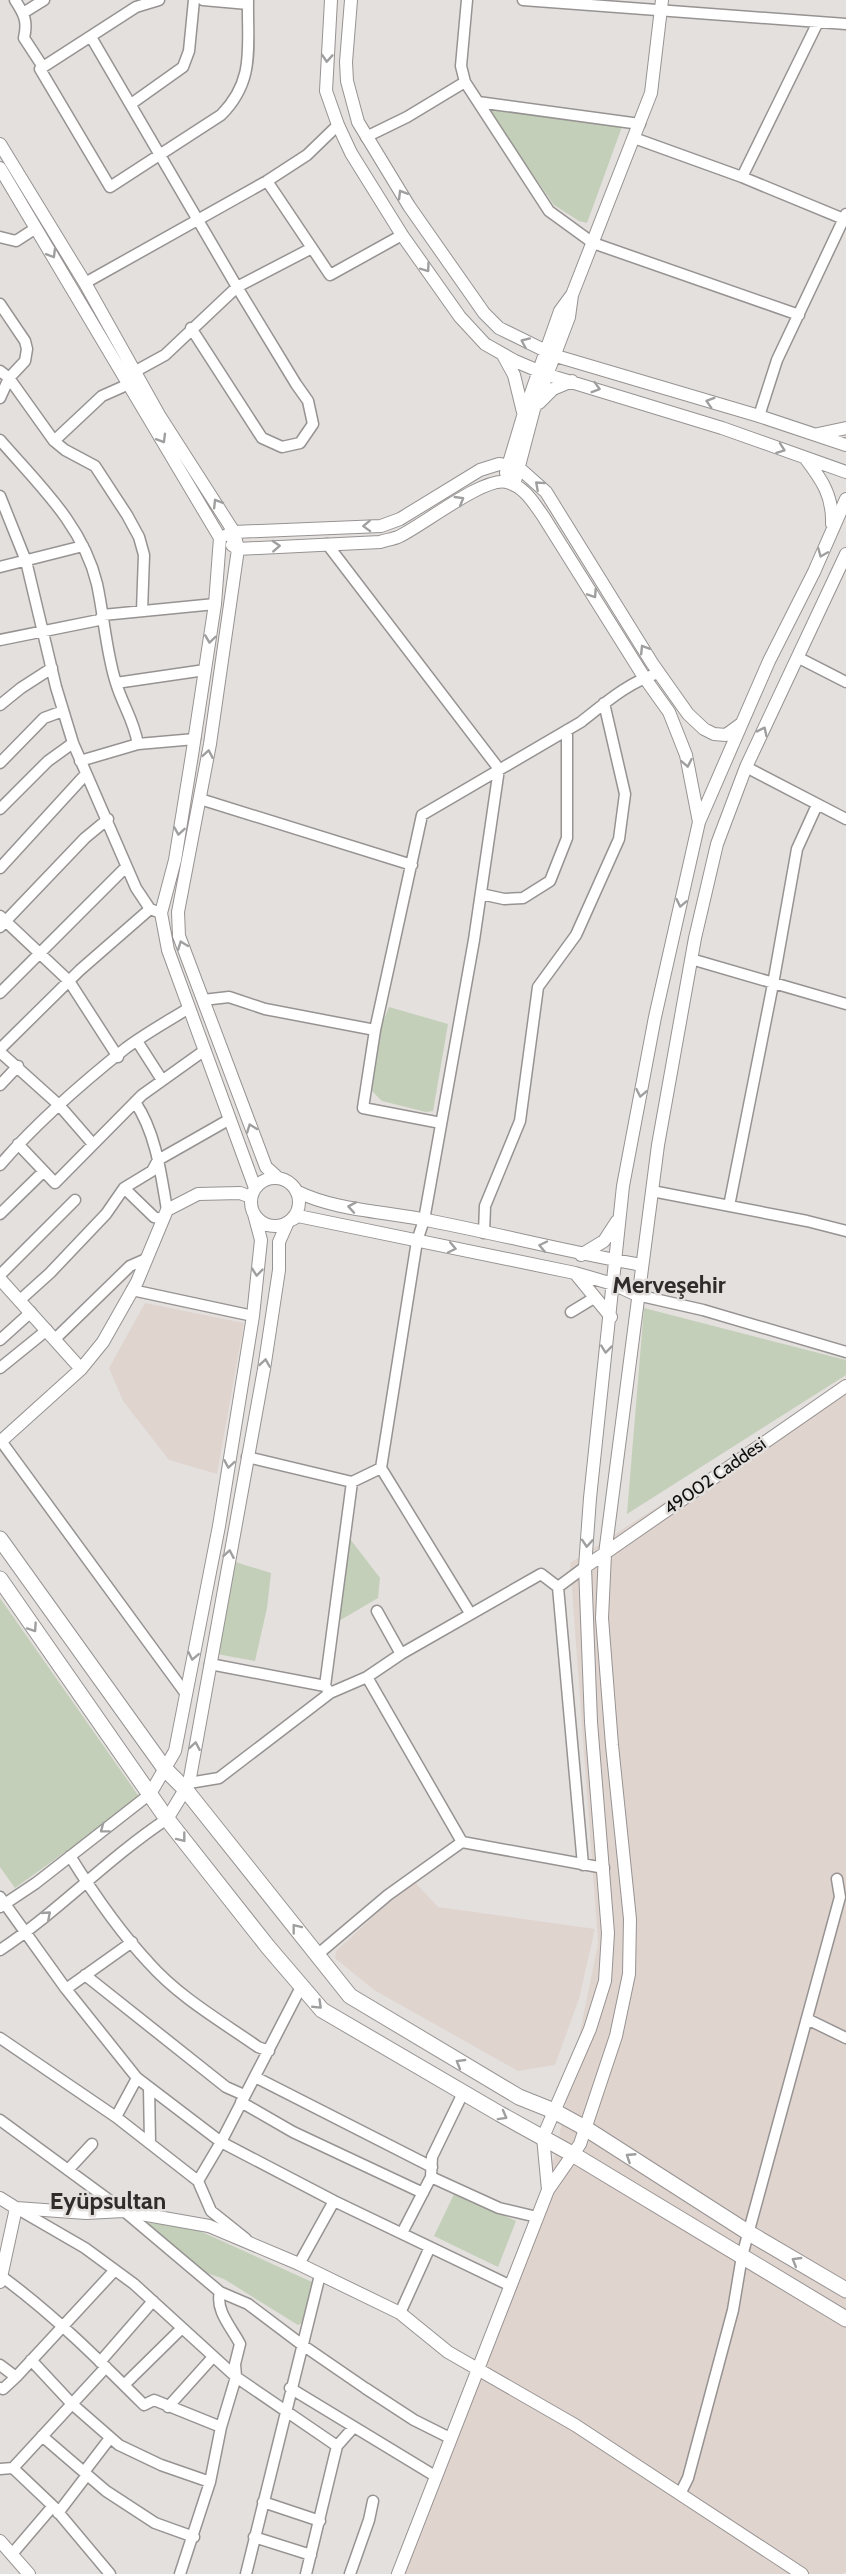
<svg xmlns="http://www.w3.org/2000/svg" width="846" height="2574" font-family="Cabin,sans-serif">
	<rect width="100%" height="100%" fill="#e3e0de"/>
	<path fill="#e0d4cf" d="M145 1303 244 1323 217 1474 169 1460 123 1401 109 1368Z
		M846 1386V2572L842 2574H401L556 2152 598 1943 570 1563Z
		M413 1880 438 1907 595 1929 579 1999 555 2065 518 2071 374 1990 335 1958 336 1951Z"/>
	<path fill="#c3cfb8" d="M487 108 623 124 587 223 579 221 554 205Z
		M389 1007 448 1024 433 1111 426 1112 382 1101 372 1091 381 1027Z
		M644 1308 846 1360V1375L627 1514Z
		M347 1535 380 1578 378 1598 337 1622Z
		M232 1561 271 1573 267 1608 255 1661 217 1654Z
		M0 1598 140 1798 15 1888 0 1867Z
		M455 2192 516 2221 498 2267 434 2236Z
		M148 2223 191 2227 312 2282V2289L302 2323 298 2325 224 2279 204 2272Z"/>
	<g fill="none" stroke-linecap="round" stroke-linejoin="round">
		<g stroke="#979392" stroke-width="13">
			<path id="minor" d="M15 0C24 14 28 21 24 38L43 67 40 69 110 187 221 115C256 80 247 46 248 0
				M203 0 248 4
				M467 0 461 66 465 82 549 211 593 243 799 315
				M523 0 846 24
				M23 13 44 0
				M91 37 237 287 296 384 308 401 313 424 300 443 282 447 262 438 191 328
				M43 67 136 7 159 0
				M478 102 640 124
				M131 104 183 67 189 51 194 0
				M366 137 407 117 465 82
				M634 138 742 177 846 220
				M742 177 818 22
				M267 181 312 248
				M0 237 16 241 36 228
				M85 283 267 181 307 155 338 125
				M0 304 25 341 27 349 25 361 9 378 0 398
				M0 371 9 378 54 441 65 450 95 466 127 515 139 537 144 555 142 611
				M134 372 165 355 237 287 312 248 330 275 402 235
				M759 416 777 360 846 214
				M0 440C38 484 83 525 97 584 104 616 106 652 116 683 123 706 133 718 138 744
				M54 441 102 396 129 384
				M0 496 26 561 56 687 73 743 136 888 150 909 161 913
				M327 544 499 769 474 940 424 1220 417 1241 381 1468 470 1613
				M0 567 83 546
				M0 640 99 620 103 615 215 604
				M799 658 846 682
				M116 683 205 670
				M0 705 21 688 52 668
				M80 761 138 744 195 739
				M0 763 44 718 63 711
				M746 767 846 819
				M200 799 412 865
				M0 809 48 761 73 743
				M0 868 86 774
				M481 894 504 899 523 898 550 881 567 838V730
				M0 916 69 981 118 1057
				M0 927 85 838 108 819
				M691 959 846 1004
				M0 993 126 867
				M203 1000 229 997 265 1009 375 1030
				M137 1041 162 1080
				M0 1049 80 970 150 909
				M0 1052 59 1105 92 1143
				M0 1085 18 1066
				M135 1102C156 1133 161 1174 167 1210
				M441 1123 363 1108 375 1030 422 815 581 722C605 703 630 681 659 673
				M18 1144 55 1183 142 1095 205 1050
				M0 1165C37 1122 82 1083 126 1048 146 1033 168 1021 189 1008
				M124 1188 154 1217 161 1219
				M652 1191 807 1221 846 1231
				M729 1206 773 984 797 849 817 805
				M0 1214 43 1172
				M484 1233 485 1206 520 1121 538 987 576 935 619 839 625 794 604 703
				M0 1275 75 1200
				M132 1290 253 1316
				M637 1295 703 1310 846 1352
				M20 1300 50 1273 106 1214 124 1188 152 1171 158 1160 230 1119
				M571 1312 594 1298
				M55 1339 130 1266 146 1259
				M0 1340 31 1312
				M0 1368 47 1330
				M1 1441 186 1694
				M247 1457 352 1482 381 1468
				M558 1587 585 1567
				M377 1611 401 1654
				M210 1664 325 1686
				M367 1677 462 1842
				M330 1693 325 1686 352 1482
				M189 1783 219 1778 330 1693 367 1677 401 1654 541 1574 558 1587 583 1865
				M70 1856C93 1893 119 1931 149 1963 179 1997 221 2021 258 2047L269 2051
				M0 1897 66 1989 137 2078 221 2142 334 2201 511 2286
				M0 1907 36 1883 150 1794
				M0 1950C59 1911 108 1858 167 1819
				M317 1955 388 1895 462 1842 604 1868
				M85 1975 226 2087 244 2095
				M66 1989 132 1942
				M807 2019 846 2038
				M0 2038 116 2117 198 2181 211 2211 246 2239
				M255 2077 432 2167
				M149 2087 150 2143
				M241 2102 293 2132 423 2193
				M116 2117 137 2078
				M0 2120 124 2211 220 2292 248 2304 301 2344 365 2388 414 2420 450 2438
				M68 2170 92 2144
				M431 2177 499 2208 537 2217
				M198 2181 221 2142 301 1987
				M16 2208 85 2248 134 2284 236 2377 337 2446
				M402 2233 431 2177 432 2157 463 2093
				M299 2264 334 2201
				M1 2276C53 2314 99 2360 144 2405L154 2400 221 2427
				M400 2313 430 2247
				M31 2360 72 2404 119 2445 161 2465 210 2482
				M100 2362 153 2301
				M0 2365 16 2377
				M124 2385 182 2328
				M0 2388 3 2389 16 2377 115 2270
				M290 2388 435 2476
				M168 2407 213 2357
				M42 2436 106 2491 155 2523 194 2537
				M13 2468 53 2506 110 2574
				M0 2469 13 2468 106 2367
				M84 2472 110 2438
				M680 2494 688 2478 733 2310 742 2256 840 1897 837 1879
				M263 2502 320 2521
				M58 2513 87 2475
				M254 2537 311 2555
				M12 2554 53 2506
				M180 2574 210 2482 221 2427 236 2377 235 2364 240 2344C232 2328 215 2311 220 2292
				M246 2574 320 2275
				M306 2574 337 2446 353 2428
				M350 2574 369 2520 373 2501"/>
		</g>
		<g stroke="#979392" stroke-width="14">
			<path id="tertiary" d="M331 0 326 91 338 125 351 153 402 235 460 317 485 344 515 361 548 375 722 428 846 472
				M351 0 346 62 347 81 358 122 409 206 484 313 499 328 556 356 759 416 846 445
				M0 144 85 283 159 415 234 532 238 549 210 744 178 912 179 936 266 1167 278 1178
				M0 168 220 538 215 604 192 755 175 860 161 913 168 950 255 1188
				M503 355 514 375 523 412
				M539 403 553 389 572 381
				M818 434 846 428
				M806 459C822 480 833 496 832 524
				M506 473 524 413 560 311 571 296
				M514 485 534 409 569 317 572 295 651 93 662 0
				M846 499 814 572 769 661 699 822 655 1017 623 1186 590 1498 585 1567 591 1722 608 1933 605 1981 590 2029 543 2137 548 2190 580 2144 616 2036 629 1974 630 1919 612 1745 602 1618 605 1554 658 1145 695 938 717 844 746 767 846 554
				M227 535 234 532 381 526 400 519 480 470 499 464 518 467 546 492 652 663 688 714 704 729 714 734 726 735 741 724
				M232 545 238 549 380 542C386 540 393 539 398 537 422 526 483 477 506 482 524 486 533 502 543 516L644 677 669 712 686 755 699 822
				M251 1202a24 24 0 1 1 48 0a24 24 0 1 1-48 0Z
				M296 1191C334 1210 380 1211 421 1219 495 1233 568 1252 642 1265
				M293 1219 298 1216 575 1273 613 1284 637 1295
				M581 1255 604 1241 617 1221
				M575 1273 611 1317
				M0 1279 81 1369
				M0 1442 81 1369 103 1342 137 1282 167 1210 198 1194 240 1193 251 1197
				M585 1567 846 1386
				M150 1794 175 1751 219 1526 253 1316 261 1240 254 1214
				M167 1819 189 1783 264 1369 279 1270V1242L287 1224
				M0 2198 16 2208 86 2213 124 2211 209 2226 299 2264 400 2313 448 2352 575 2425 802 2574
				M0 2282 16 2208
				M0 2541 29 2574
				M398 2574 548 2190"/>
		</g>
		<g stroke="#979392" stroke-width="17">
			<path id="secondary" d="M0 1539 165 1769 185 1789 350 1996 519 2097 554 2111 585 2128 749 2233 846 2290
				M0 1579 167 1819 268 1947 322 2010 500 2114 574 2155 846 2319"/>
		</g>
		<use href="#minor" stroke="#fff" stroke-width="10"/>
		<use href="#tertiary" stroke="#fff" stroke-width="12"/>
		<use href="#secondary" stroke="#fff" stroke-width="15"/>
	</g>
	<defs><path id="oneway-chevron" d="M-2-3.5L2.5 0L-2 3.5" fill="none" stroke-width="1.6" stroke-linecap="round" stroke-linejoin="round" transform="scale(1.5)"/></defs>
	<g stroke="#9f9f9f">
		<use href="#oneway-chevron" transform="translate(327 58) rotate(94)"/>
		<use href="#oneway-chevron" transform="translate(402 194) rotate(-121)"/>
		<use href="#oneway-chevron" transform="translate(52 254) rotate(59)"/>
		<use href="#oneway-chevron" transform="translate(426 268) rotate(54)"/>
		<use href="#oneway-chevron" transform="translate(525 342) rotate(-156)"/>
		<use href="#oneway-chevron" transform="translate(596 388) rotate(16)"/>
		<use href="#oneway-chevron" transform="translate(710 402) rotate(-163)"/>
		<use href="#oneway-chevron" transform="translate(162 439) rotate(59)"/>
		<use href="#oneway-chevron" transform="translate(781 449) rotate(20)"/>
		<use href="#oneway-chevron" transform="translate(539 485) rotate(-138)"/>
		<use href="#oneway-chevron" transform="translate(460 500) rotate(-31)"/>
		<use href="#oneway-chevron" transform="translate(217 503) rotate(-122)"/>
		<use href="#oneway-chevron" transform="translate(367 526) rotate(178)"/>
		<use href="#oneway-chevron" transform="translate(276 546) rotate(-3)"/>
		<use href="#oneway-chevron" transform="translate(822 553) rotate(113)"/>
		<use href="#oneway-chevron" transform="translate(593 594) rotate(57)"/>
		<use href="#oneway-chevron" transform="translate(210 639) rotate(98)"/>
		<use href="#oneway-chevron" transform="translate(644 649) rotate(-122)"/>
		<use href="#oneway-chevron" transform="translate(763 731) rotate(-64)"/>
		<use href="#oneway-chevron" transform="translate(208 754) rotate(-80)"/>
		<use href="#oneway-chevron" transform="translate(687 763) rotate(79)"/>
		<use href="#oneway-chevron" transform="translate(179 831) rotate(99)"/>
		<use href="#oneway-chevron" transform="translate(681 903) rotate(102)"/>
		<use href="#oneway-chevron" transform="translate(182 945) rotate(-111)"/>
		<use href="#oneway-chevron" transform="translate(641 1093) rotate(101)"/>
		<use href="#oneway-chevron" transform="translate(251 1128) rotate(-110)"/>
		<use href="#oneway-chevron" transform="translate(352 1207) rotate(-170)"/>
		<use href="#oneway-chevron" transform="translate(543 1246) rotate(-168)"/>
		<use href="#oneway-chevron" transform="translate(452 1248) rotate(12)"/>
		<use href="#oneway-chevron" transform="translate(257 1272) rotate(96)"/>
		<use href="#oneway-chevron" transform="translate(606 1349) rotate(96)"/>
		<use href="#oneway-chevron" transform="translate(265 1363) rotate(-81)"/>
		<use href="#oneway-chevron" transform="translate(229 1464) rotate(100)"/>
		<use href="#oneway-chevron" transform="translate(587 1543) rotate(94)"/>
		<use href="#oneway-chevron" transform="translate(229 1554) rotate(-80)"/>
		<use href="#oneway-chevron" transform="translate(33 1628) rotate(56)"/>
		<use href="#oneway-chevron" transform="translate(193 1656) rotate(101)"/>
		<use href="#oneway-chevron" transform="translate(195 1746) rotate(-80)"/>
		<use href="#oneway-chevron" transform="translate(104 1829) rotate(143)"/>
		<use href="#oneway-chevron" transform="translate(182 1838) rotate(52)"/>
		<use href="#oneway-chevron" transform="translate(47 1915) rotate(-41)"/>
		<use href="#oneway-chevron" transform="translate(296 1928) rotate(-128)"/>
		<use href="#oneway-chevron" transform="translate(318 2005) rotate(44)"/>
		<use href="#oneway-chevron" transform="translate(460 2063) rotate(-150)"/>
		<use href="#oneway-chevron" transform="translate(503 2116) rotate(29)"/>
		<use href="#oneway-chevron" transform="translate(630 2157) rotate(-147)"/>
		<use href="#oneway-chevron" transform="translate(796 2261) rotate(-149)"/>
	</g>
	<g text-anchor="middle" stroke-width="5" stroke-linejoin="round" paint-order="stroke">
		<g font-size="18" fill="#100f0f" stroke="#e3e0de">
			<text transform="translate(715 1476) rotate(-35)" y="6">49002 Caddesi</text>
		</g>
		<g font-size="24" font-weight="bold" fill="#2f2c2b" stroke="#e3e0de">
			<text x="669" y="1293">Merveşehir</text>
			<text x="108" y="2209">Eyüpsultan</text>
		</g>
	</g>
</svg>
